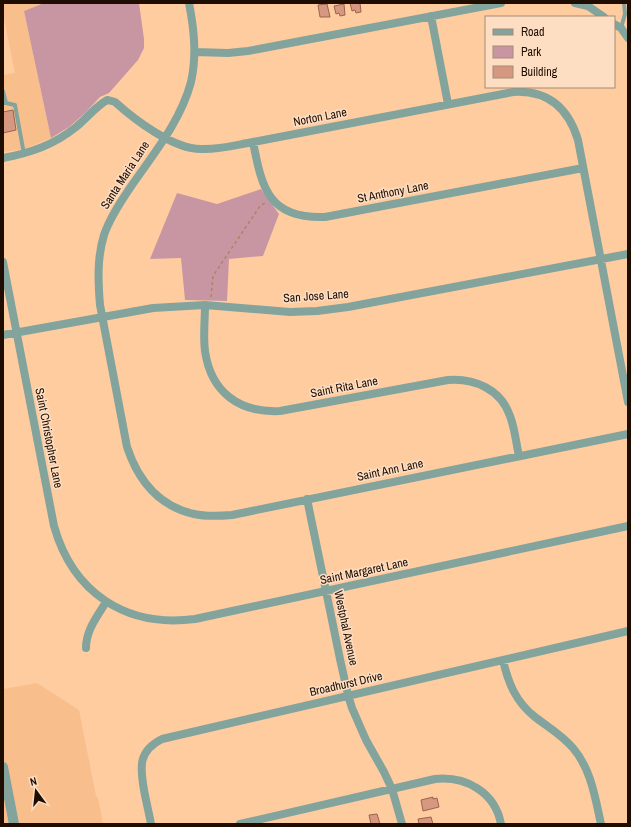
<svg xmlns="http://www.w3.org/2000/svg" width="631" height="827" font-family="'Archivo Narrow',sans-serif">
	<rect width="100%" height="100%" fill="#ffcca0"/>
	<path fill="#f8bf8d" d="M3 3H44L24 11 51 138 24 149 3 152V75L15 73 3 14Z
		M37 683 79 710 96 796 98 798 103 824H3V689Z"/>
	<path fill="#c896a3" d="M44 3H139L144 39V48L138 60 109 93 100 97 85 113 69 127 51 138 24 11Z
		M261 189 279 214 263 256 229 259 227 301 185 300 181 258 150 259 177 193 217 204Z"/>
	<path fill="#d69880" stroke="#9c634d" d="M350 3H360L361 12 356 13 355 10 352 11Z
		M327 4 330 17H320L318 5Z
		M344 4 345 15 340 16 339 13 336 14 334 6Z
		M13 110 16 130 3 133V112Z
		M433 797V799L437 798 439 807 423 811 421 800Z
		M377 814 380 824H371L369 815Z
		M431 817 433 824H419L418 819Z"/>
	<g fill="none" stroke-linecap="round" stroke-linejoin="round">
		<path stroke="#aa8464" stroke-width="1.5" stroke-dasharray="3 3" stroke-linecap="butt" d="M211 297 213 276 260 206 265 203"/>
		<path stroke="#83a39d" stroke-width="4" d="M621 28 625 14 624 3
			M3 91 6 103H4
			M6 103 15 105 24 154"/>
		<path stroke="#83a39d" stroke-width="8" d="M189 3C194 29 197 55 191 82 181 120 155 152 132 185 122 200 110 217 104 235 97 258 98 281 100 305L127 447C138 480 158 506 194 514 207 517 220 516 232 515L628 434
			M575 3 588 6 604 17
			M431 16 448 104
			M614 24 621 28 628 38
			M195 52 228 53 248 51 501 3
			M253 142C262 189 269 219 325 217L583 168
			M3 158C30 153 54 145 76 127 84 121 100 102 108 100L115 102C135 120 173 149 201 149 218 150 236 145 253 142L513 92C547 90 568 107 578 140L628 402
			M3 262 54 526C73 593 126 628 195 619L628 526
			M205 305C205 320 203 336 205 351 211 393 240 413 280 411L448 380C474 378 501 389 510 416 515 429 516 443 519 456
			M3 335 153 308 205 305 290 312 317 311 348 307 628 254
			M307 499 340 659 348 695 352 708 366 740 384 772 392 789 402 824
			M86 648C86 630 97 617 106 602
			M503 660C508 683 516 702 535 717 548 727 562 735 573 748 591 769 595 797 601 824
			M151 824C149 813 146 801 144 790 140 767 138 751 162 739L628 631
			M240 824 435 779C466 776 495 792 501 824"/>
		<path stroke="#83a39d" stroke-width="10" d="M3 767 14 824"/>
	</g>
	<g text-anchor="middle" stroke-width="3" stroke-linejoin="round" paint-order="stroke">
		<g font-size="12" fill="#1e0d00" stroke="#fddec3">
			<text transform="translate(320 117) rotate(-11)" y="4">Norton Lane</text>
			<text transform="translate(125 175) rotate(-57)" y="4">Santa Maria Lane</text>
			<text transform="translate(393 192) rotate(-11)" y="4">St Anthony Lane</text>
			<text transform="translate(316 296) rotate(-4)" y="4">San Jose Lane</text>
			<text transform="translate(344 387) rotate(-11)" y="4">Saint Rita Lane</text>
			<text transform="translate(49 438) rotate(79)" y="4">Saint Christopher Lane</text>
			<text transform="translate(390 470) rotate(-12)" y="4">Saint Ann Lane</text>
			<text transform="translate(364 571) rotate(-12)" y="4">Saint Margaret Lane</text>
			<text transform="translate(346 628) rotate(78)" y="4">Westphal Avenue</text>
			<text transform="translate(346 684) rotate(-13)" y="4">Broadhurst Drive</text>
		</g>
	</g>
	<rect width="631" height="827" fill="none" stroke="#1e0d00" stroke-width="8"/>
	<rect x="485" y="16" width="130" height="72" fill="#fddec3" stroke="#a48a75"/>
	<rect x="493" y="29" width="20" height="6" fill="#83a39d" stroke="#a48a75"/>
	<text x="521" y="36" font-size="12" fill="#1e0d00">Road</text>
	<rect x="493" y="46" width="20" height="12" fill="#c896a3" stroke="#a48a75"/>
	<text x="521" y="56" font-size="12" fill="#1e0d00">Park</text>
	<rect x="493" y="66" width="20" height="12" fill="#d69880" stroke="#a48a75"/>
	<text x="521" y="76" font-size="12" fill="#1e0d00">Building</text>
	<g transform="translate(36 791) rotate(345)" stroke="#fddec3" stroke-width="3" paint-order="stroke">
	<path d="M0-3L7 15L0 10L-7 15Z" fill="#1e0d00"/>
	<text y="-6" font-size="11" font-weight="bold" text-anchor="middle" fill="#1e0d00">N</text>
	</g>
</svg>
